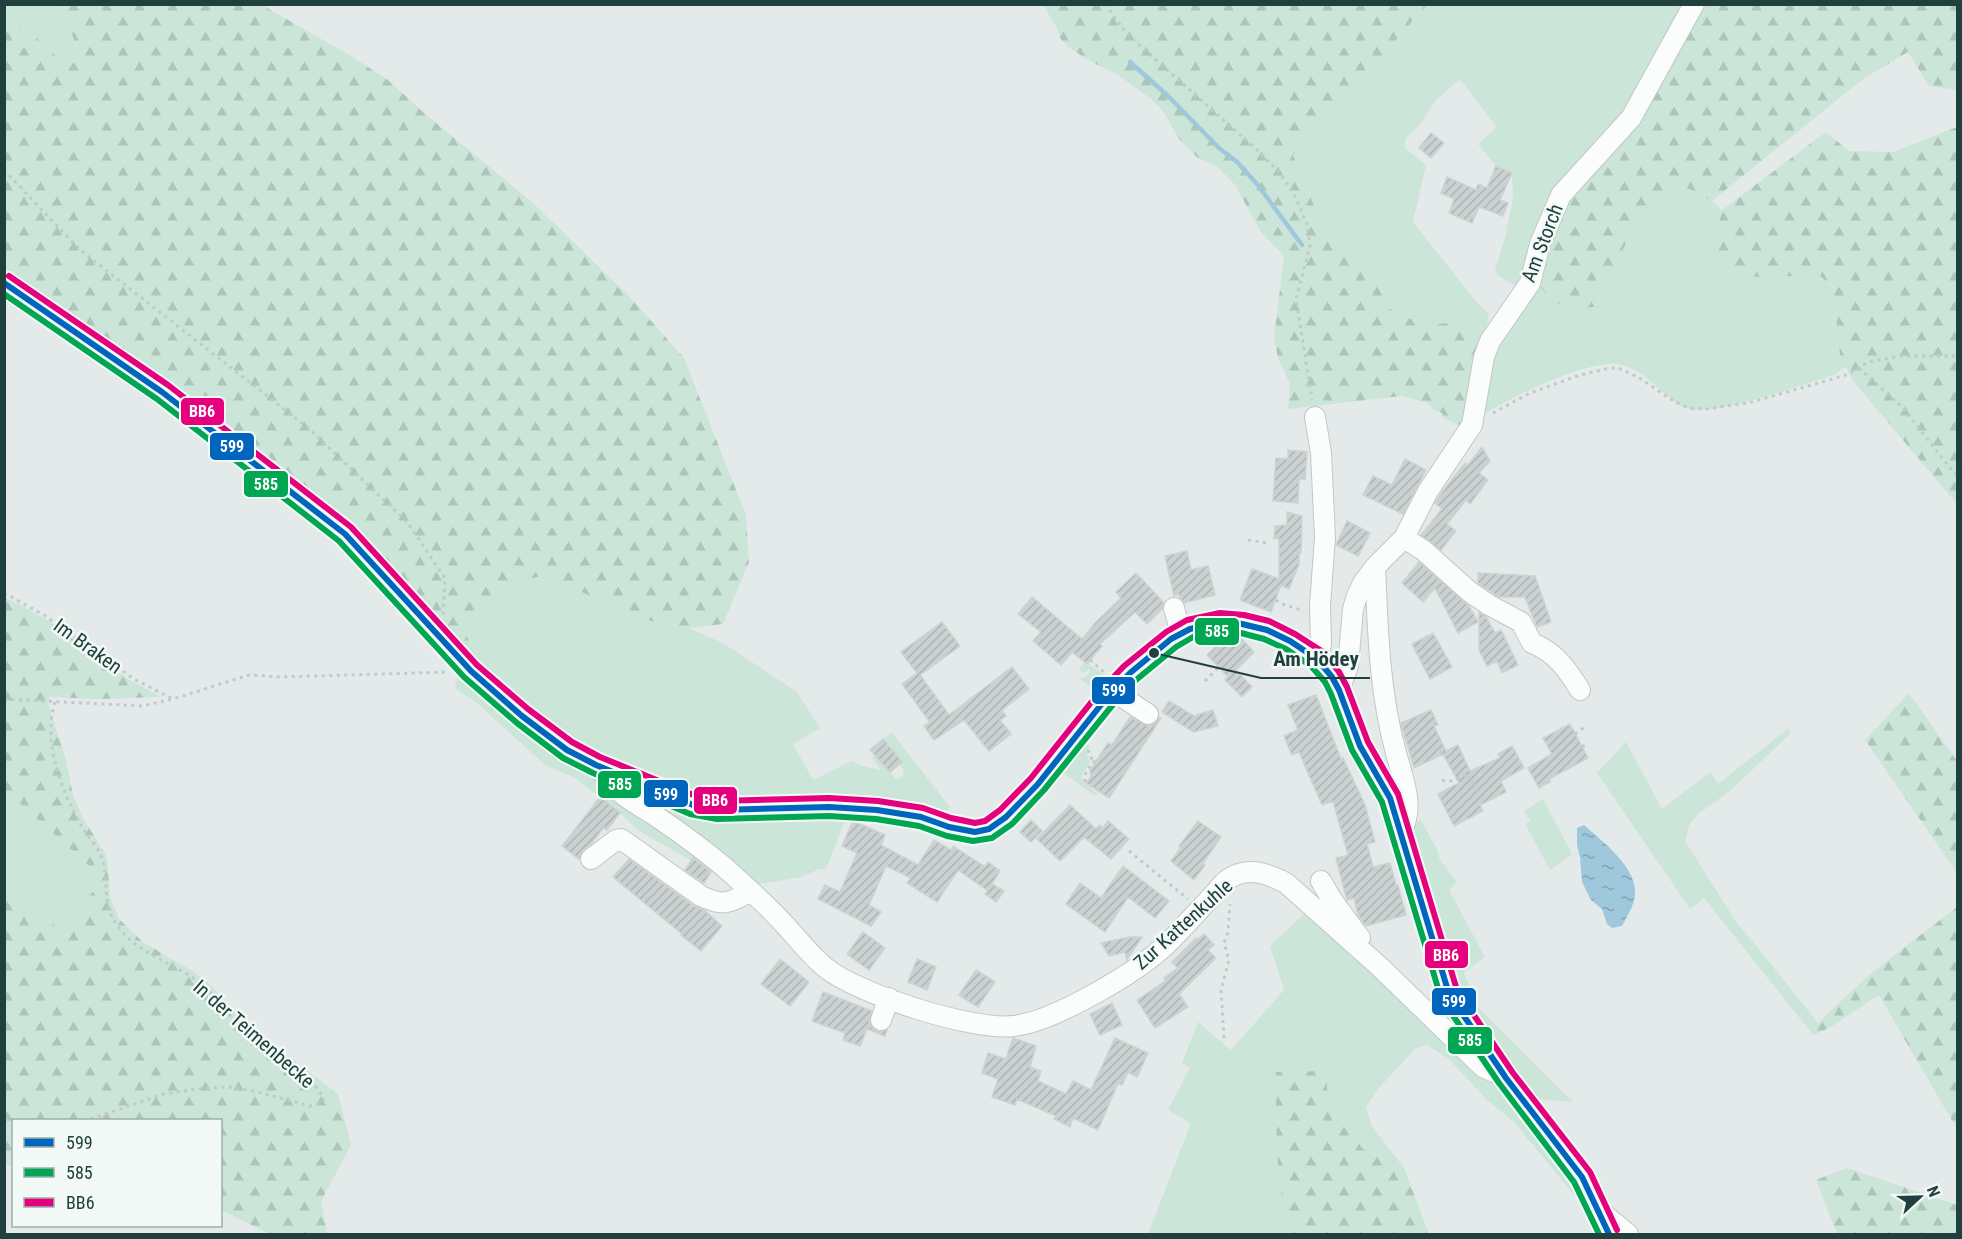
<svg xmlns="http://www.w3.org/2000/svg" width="1962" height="1239" font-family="'Roboto Condensed',sans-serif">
	<defs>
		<pattern id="forest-firs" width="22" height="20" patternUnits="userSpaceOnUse" patternTransform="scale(1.5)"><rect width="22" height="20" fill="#cbe5d8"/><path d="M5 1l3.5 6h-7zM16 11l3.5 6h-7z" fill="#aec6ba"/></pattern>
		<pattern id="water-ripples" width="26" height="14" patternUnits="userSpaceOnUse" patternTransform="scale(1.5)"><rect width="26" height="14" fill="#9fc8dd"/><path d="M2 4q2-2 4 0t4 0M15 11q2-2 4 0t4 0" fill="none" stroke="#81a4b4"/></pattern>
		<pattern id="building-hatch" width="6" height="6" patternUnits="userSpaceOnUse" patternTransform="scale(1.5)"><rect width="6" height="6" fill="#cad1d0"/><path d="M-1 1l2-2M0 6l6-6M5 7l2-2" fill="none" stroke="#adb4b4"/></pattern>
	</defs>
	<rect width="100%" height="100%" fill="#e4eae9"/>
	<path fill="#cbe5d8" d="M5 5H63L64 14 80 55 68 69C50 49 28 28 5 15Z
		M1427 5H1688L1522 289 1498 276 1495 270 1505 237 1513 200 1512 173 1496 166 1478 144 1497 127 1460 79 1436 100 1419 126 1406 138 1404 147 1426 165 1413 222 1479 305 1489 314 1486 329 1481 344 1450 323 1424 325 1385 307 1382 290 1369 270 1323 227 1293 155Z
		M1672 179 1712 201 1722 210 1713 253 1760 277 1819 275 1833 288 1840 355 1846 366 1834 375C1806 383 1713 417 1689 409 1669 402 1655 382 1637 371 1631 368 1622 364 1616 364 1587 361 1509 397 1485 414L1482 413 1485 370 1535 280 1597 306 1606 282 1630 236Z
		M548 575 635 618 688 628 723 643 797 692 820 728 793 744 813 780 851 761 863 766 881 770 872 758 875 755 896 779 901 778 904 774 903 769 899 765 902 762 883 739 892 733 950 807 945 817 698 800 574 749 474 663 479 658 467 637V632L475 620 485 611 500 590 524 580Z
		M1088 663 1107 678 1096 690 1080 679 1086 677 1091 670 1089 669 1085 672H1081L1080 668 1082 664Z
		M455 679 468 683 528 731 587 768 655 824 736 887 733 888 725 880 694 859 692 861 639 831 620 813 574 777 546 766 477 703 456 689Z
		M1789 728 1790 734 1731 790 1697 815 1689 825 1685 841 1735 920 1818 1023 1813 1035 1704 898 1690 909 1597 773 1626 742 1662 809 1711 772 1718 784Z
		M1084 744H1087L1089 747 1087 754 1090 763 1082 775V781L1097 793 1096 796 1064 774Z
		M624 787 672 804 847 815 826 869H819L801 877 754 885Z
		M5 790 96 872 95 889 62 930 5 893Z
		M1543 799 1572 854 1550 870 1525 824 1530 821 1524 811Z
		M1420 819 1438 851 1439 858 1457 882 1449 890 1485 957 1464 972 1475 1004 1573 1102 1528 1098 1452 989 1409 836Z
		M1307 911 1493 1084 1504 1088 1577 1182 1594 1224 1577 1199 1515 1123 1486 1099 1448 1058 1427 1045 1415 1049 1379 1088 1366 1107 1372 1126 1404 1168 1363 1149 1327 1101 1276 1073V1122L1279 1184 1291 1234H1148L1191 1123 1168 1110 1190 1068 1182 1063 1198 1022 1231 1050 1284 990 1270 946Z"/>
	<path fill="url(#forest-firs)" d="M63 5H262L351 56 388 80 423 112 532 202 628 295 684 358 746 515 749 562 723 624 688 628 635 618 547 575 524 580 501 590 485 611 475 620 467 632V637L479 658 474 663 354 535 5 268 4 15C28 28 50 49 68 69L80 55 64 14Z
		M1043 5H1427L1293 155 1323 227 1369 270 1382 290 1385 307 1424 325 1449 323 1481 344 1463 427 1444 418 1442 413 1434 410 1428 403 1402 396 1288 409 1290 384 1278 358 1274 338 1284 256 1261 232 1235 185 1218 167 1198 158 1179 139 1163 111 1151 99 1118 75 1088 60 1068 47 1060 38 1057 28Z
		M1701 5H1957V90L1929 86 1908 52 1863 79 1712 201 1672 180 1630 236 1606 282 1597 306 1577 310 1552 301 1535 280 1561 204Z
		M1957 127V504L1853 381 1840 355 1833 287 1819 275 1760 277 1729 274 1713 253 1722 210 1826 132 1849 151 1893 152Z
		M5 598 23 606 50 622 128 679 161 697 97 699 49 697V706L66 760 73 795 82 816 107 857 110 897 119 919 143 942 194 972 207 982 258 1033 338 1094 351 1145 321 1201 327 1234H270L221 1210 220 1120H14L13 1168 5 1163V893L62 930 95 889 96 872 5 790Z
		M1909 693 1957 761V873L1865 740Z
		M1957 907V1129L1879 995 1829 1028 1813 1035 1818 1023 1870 974Z
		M1327 1071V1101L1363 1149 1404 1168 1429 1234H1291L1279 1184 1276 1122V1072Z
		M1847 1168 1957 1205V1234H1837L1816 1180Z"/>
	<path fill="url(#water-ripples)" d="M1584 825C1602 841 1638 868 1635 895 1634 906 1627 916 1622 926L1612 928 1607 924 1602 909 1591 900 1582 882 1580 857 1577 845V828Z"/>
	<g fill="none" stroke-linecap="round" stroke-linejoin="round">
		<path stroke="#9fc8dd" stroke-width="4.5" d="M1130 62 1168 96 1219 148 1237 162 1257 184 1302 245"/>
	</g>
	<path fill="url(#building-hatch)" stroke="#ccd3d2" stroke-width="1.5" d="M1431 133 1444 143 1431 158 1419 148Z
		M1496 166 1512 173 1500 200 1508 203 1503 216 1479 207 1472 223 1449 213 1454 199 1441 193 1447 177 1476 190 1478 184 1487 188Z
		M1482 447 1490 461 1479 473 1488 480 1470 504 1466 500 1447 524 1456 531 1441 550 1421 535 1442 509 1435 503 1442 492 1465 463 1468 465Z
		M1288 450 1307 452 1305 479H1299L1298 503 1273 501 1276 458 1288 459Z
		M1405 459 1426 470 1403 514 1363 495 1373 476 1392 485Z
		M1287 512 1302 516 1301 553H1299V564L1289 589 1281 585 1271 612 1240 600 1252 569 1279 579V539L1274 538 1275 526 1287 525Z
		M1347 521 1370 533 1358 556 1336 545Z
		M1187 551 1191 570 1208 566 1215 595 1184 603 1178 594 1174 596 1165 556Z
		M1419 562 1469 606 1478 622 1458 633 1435 588 1423 602 1402 583Z
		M1136 573 1164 603 1162 609 1147 624 1135 612 1100 644 1102 646 1087 664 1072 652 1061 665 1033 641 1041 632 1018 614 1032 597 1082 639 1095 623 1121 598 1116 592Z
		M1478 573 1535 576 1551 622 1537 627 1525 597H1499L1478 583Z
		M1479 612 1486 617 1495 633 1501 630 1518 665 1502 673 1497 661 1487 666 1479 650Z
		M942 622 960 646 920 675 949 715 1012 667 1029 689 1002 710 1006 716 1000 720 1011 734 989 751 964 720 934 740 924 726 930 722 902 684 917 673 901 652Z
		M1433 633 1452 667 1430 679 1412 644Z
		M1228 635 1239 636 1254 652 1236 670 1252 687 1242 697 1225 680 1228 677 1207 655Z
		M1316 695 1341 759 1343 758 1365 805 1375 842 1367 844 1373 867 1390 863 1396 885H1398L1406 915 1366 926 1358 915 1354 898 1347 900 1336 858 1348 855 1333 801 1322 805 1299 752 1292 755 1284 736 1298 730 1288 705Z
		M1169 701 1194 716 1213 710 1218 726 1193 732 1162 712Z
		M1431 710 1438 725 1434 726 1446 751 1458 745 1470 771 1500 758 1498 754 1512 746 1524 768 1501 781 1506 792 1480 805 1483 811 1454 826 1438 794 1459 783 1443 754 1414 768 1402 727 1401 723Z
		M1130 717 1148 726 1154 724 1159 717 1161 718 1109 798 1086 783 1091 777 1090 771 1100 755 1108 743 1112 745Z
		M1570 724 1588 758 1549 779 1550 782 1539 788 1528 768 1552 754 1543 738Z
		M883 739 902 762 890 772 870 750Z
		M600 797 620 813 607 830 604 827 591 844 583 850 579 859 562 846Z
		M1070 805 1096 829 1100 825 1103 828 1108 821 1129 839 1111 859 1084 837 1060 861 1037 839Z
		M1031 820 1042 831 1031 842 1020 832Z
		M853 821 885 835 881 845 918 865 934 840 951 850 953 846 985 867 988 862 1000 871 992 884 1004 891 996 902 985 894 988 891 958 870 937 902 907 883 911 878 886 866 869 905 881 912 871 926 818 899 825 885 840 892 857 853 842 846Z
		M1198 821 1221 837 1203 863 1205 865 1194 880 1171 861 1181 848 1179 846Z
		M693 858 711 872 704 883 685 870Z
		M629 859 694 906 704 910 722 926 701 951 681 935 682 934 613 877Z
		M1123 866 1169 901 1155 918 1128 897 1105 932 1066 904 1080 883 1101 898Z
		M863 932 885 948 869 970 847 954Z
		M1204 934 1214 945 1208 950 1216 958 1179 994 1188 1007 1155 1028 1137 1000 1166 981 1164 978 1178 968 1172 962 1196 938 1198 939Z
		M1129 937H1142L1127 960 1125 952 1109 956 1101 943Z
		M780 959 809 982 790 1006 761 984Z
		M917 959 936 967 927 990 908 982Z
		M976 970 995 982 978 1007 959 995Z
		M823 992 872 1011 869 1022 872 1027 877 1031 887 1030 885 1036 867 1029 860 1046 843 1040 845 1033 812 1021Z
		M1112 1003 1122 1025 1100 1035 1090 1014Z
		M1013 1038 1036 1046 1030 1067 1041 1071 1038 1081 1066 1094 1073 1081 1091 1090 1115 1038 1148 1053 1137 1077 1128 1072 1122 1085 1118 1083 1098 1130 1073 1118 1070 1127 1054 1119 1056 1116 1017 1099 1015 1105 992 1097 998 1079 982 1073 988 1053 1006 1059Z"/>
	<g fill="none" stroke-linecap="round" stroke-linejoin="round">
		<g stroke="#c1c7c6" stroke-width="22">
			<path id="minor" d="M4 283 162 392 345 534 471 671 522 716 567 750 596 765 693 805 717 810 829 807 877 810 921 817 949 827 975 832 989 829 1006 817 1038 784 1108 696 1130 673 1171 639 1190 629 1206 624 1220 622 1242 624 1267 630 1290 641 1317 659 1332 677 1339 690 1360 746 1390 798 1449 994 1506 1078 1582 1177 1609 1234
				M1315 417 1321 453 1325 537 1320 606 1321 644 1317 659
				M1404 538 1423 550 1470 592 1489 605 1521 622 1532 643C1555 652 1567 669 1580 690
				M1375 567C1378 631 1379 691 1396 753 1403 779 1416 809 1400 833
				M1174 608 1181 634
				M1339 690 1348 666 1353 609 1357 596 1363 583 1375 567 1404 538 1428 491 1472 425 1484 357 1490 341 1530 283 1540 244 1561 195 1631 118 1694 4
				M1113 691 1148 714
				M602 772C608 778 614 786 620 792 630 801 642 807 654 815 677 830 701 848 723 866 744 885 766 904 785 925 798 939 811 956 826 968 858 994 972 1031 1014 1026 1055 1021 1138 972 1168 943 1184 927 1199 910 1214 894 1219 889 1224 881 1230 878 1249 866 1268 874 1286 883L1380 967 1483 1067 1501 1075
				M591 859 616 840 621 839 701 896C724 907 730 903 750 891
				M1321 881 1332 900 1360 938
				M881 1020 889 998
				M1601 1212 1628 1234"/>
		</g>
		<path stroke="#c0cac9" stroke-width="3" stroke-dasharray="3 4.5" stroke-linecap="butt" d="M1105 4 1127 34 1256 149 1278 171 1293 192 1307 224 1310 246 1296 299 1312 400
			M4 170 79 249 307 427 407 522 445 578 443 615
			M1859 368 1904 409 1954 473 1958 474
			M1493 413 1530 393 1580 375 1609 368H1618L1638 377 1675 402 1689 408 1706 409 1748 403 1836 378 1849 374 1868 362 1900 356H1958
			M1248 540 1268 543
			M4 593 44 615 134 679 171 698
			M1276 600 1282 604 1304 611
			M1090 660 1107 675
			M1205 681 1219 667
			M4 699 142 706 173 699 249 675 279 677 448 672
			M55 702C42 744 62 791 82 827 88 837 98 847 102 858 109 880 102 903 116 924 136 954 174 962 201 984 216 996 227 1014 241 1027 264 1049 291 1067 316 1087L324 1098 321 1103 310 1106 258 1092 229 1087 203 1088 164 1094 88 1120
			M1575 734 1586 726
			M1582 747 1587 743
			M1088 750 1093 762
			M1442 780C1452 784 1459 777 1468 774L1478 792
			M1085 782 1084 776 1093 762 1101 761
			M1129 851 1188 899
			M1224 1038 1221 990 1229 960 1224 943 1228 932 1230 904
			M4 1119 14 1121"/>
		<use href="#minor" stroke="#fbfcfc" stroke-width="20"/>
		<g stroke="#f2f9f7" stroke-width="10">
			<path id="bus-1" d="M4 283 162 392 345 534 471 671 522 716 567 750 596 765 693 805 717 810 829 807 877 810 921 817 949 827 975 832 989 829 1006 817 1038 784 1108 696 1130 673 1171 639 1190 629 1220 622 1242 624 1267 630 1290 641 1317 659 1332 677 1339 690 1360 746 1390 798 1449 994 1506 1078 1582 1177 1609 1234"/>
		</g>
		<g stroke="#f2f9f7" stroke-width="10">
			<path id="bus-2" d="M4 294 157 399 339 541 464 677 517 723 563 758 593 773 690 814 717 819 829 816 876 819 919 826 947 836 973 841 992 838 1012 824 1044 790 1115 702 1136 680 1176 647 1193 637 1220 631 1241 633 1264 639 1286 649 1311 666 1325 682 1331 694 1352 750 1382 802 1441 998 1499 1083 1574 1182 1599 1234"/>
		</g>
		<g stroke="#f2f9f7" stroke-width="10">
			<path id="bus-3" d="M9 276 168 385 351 527 477 665 528 709 572 742 600 757 696 796 718 801 829 798 878 801 923 808 951 818 975 823 985 821 1000 810 1031 778 1101 690 1124 666 1166 632 1187 620 1220 613 1244 615 1269 621 1295 634 1323 652 1339 672 1347 687 1368 742 1398 794 1457 990 1513 1073 1590 1172 1617 1230"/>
		</g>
		<use href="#bus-1" stroke="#0065bd" stroke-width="6"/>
		<use href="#bus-2" stroke="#00a651" stroke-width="6"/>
		<use href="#bus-3" stroke="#e5007d" stroke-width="6"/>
	</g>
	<g text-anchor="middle" stroke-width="5" stroke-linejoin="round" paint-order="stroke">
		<g font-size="20" fill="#1f403d" stroke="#f2f9f7">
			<text transform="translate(1542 243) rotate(-69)" y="7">Am Storch</text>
			<text transform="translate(88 646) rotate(36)" y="7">Im Braken</text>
			<text transform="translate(1183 924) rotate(-42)" y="7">Zur Kattenkuhle</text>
			<text transform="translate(254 1034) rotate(41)" y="7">In der Teimenbecke</text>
		</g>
	</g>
	<path fill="none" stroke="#1f403d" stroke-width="2" d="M1154 653L1261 678H1370"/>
	<circle fill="#1f403d" stroke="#f2f9f7" stroke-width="2" cx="1154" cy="653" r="6"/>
	<g font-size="21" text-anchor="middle" font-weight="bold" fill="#1f403d" stroke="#f2f9f7" stroke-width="5" stroke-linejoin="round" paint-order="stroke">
		<text x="1316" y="666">Am Hödey</text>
	</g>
	<g stroke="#f2f9f7" stroke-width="2">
		<rect x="180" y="397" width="45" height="29" rx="6" fill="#e5007d"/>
		<rect x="209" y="432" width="46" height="29" rx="6" fill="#0065bd"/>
		<rect x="243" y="470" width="46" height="28" rx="6" fill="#00a651"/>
		<rect x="1194" y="617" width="46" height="29" rx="6" fill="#00a651"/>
		<rect x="1091" y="676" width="45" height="29" rx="6" fill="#0065bd"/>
		<rect x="597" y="770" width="45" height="29" rx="6" fill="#00a651"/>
		<rect x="643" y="779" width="46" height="29" rx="6" fill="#0065bd"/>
		<rect x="693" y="786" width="45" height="29" rx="6" fill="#e5007d"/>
		<rect x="1424" y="940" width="45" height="29" rx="6" fill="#e5007d"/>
		<rect x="1431" y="987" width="46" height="29" rx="6" fill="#0065bd"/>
		<rect x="1447" y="1026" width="46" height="29" rx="6" fill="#00a651"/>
	</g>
	<g font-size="16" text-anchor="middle" font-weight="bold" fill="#fff">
		<text x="202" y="417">BB6</text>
		<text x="232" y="452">599</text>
		<text x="266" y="490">585</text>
		<text x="1217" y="637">585</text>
		<text x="1114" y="696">599</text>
		<text x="620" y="790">585</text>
		<text x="666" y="800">599</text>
		<text x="715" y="806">BB6</text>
		<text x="1446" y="961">BB6</text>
		<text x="1454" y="1007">599</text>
		<text x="1470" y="1046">585</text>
	</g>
	<rect width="1962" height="1239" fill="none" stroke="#1f403d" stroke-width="12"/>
	<rect x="12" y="1119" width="210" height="108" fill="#f2f9f7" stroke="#9eafad" stroke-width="1.5"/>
	<rect x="24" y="1138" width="30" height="9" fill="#0065bd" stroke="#9eafad" stroke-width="1.5"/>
	<text x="66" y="1149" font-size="18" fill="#1f403d">599</text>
	<rect x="24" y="1168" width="30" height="9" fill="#00a651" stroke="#9eafad" stroke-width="1.5"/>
	<text x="66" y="1179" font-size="18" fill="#1f403d">585</text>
	<rect x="24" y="1198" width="30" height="9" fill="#e5007d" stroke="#9eafad" stroke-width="1.5"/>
	<text x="66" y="1209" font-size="18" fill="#1f403d">BB6</text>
	<g transform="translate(1920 1197) rotate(68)" stroke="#f2f9f7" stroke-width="4.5" paint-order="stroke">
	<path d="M0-4.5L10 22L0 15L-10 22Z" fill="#1f403d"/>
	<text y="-9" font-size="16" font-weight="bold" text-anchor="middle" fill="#1f403d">N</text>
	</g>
</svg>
